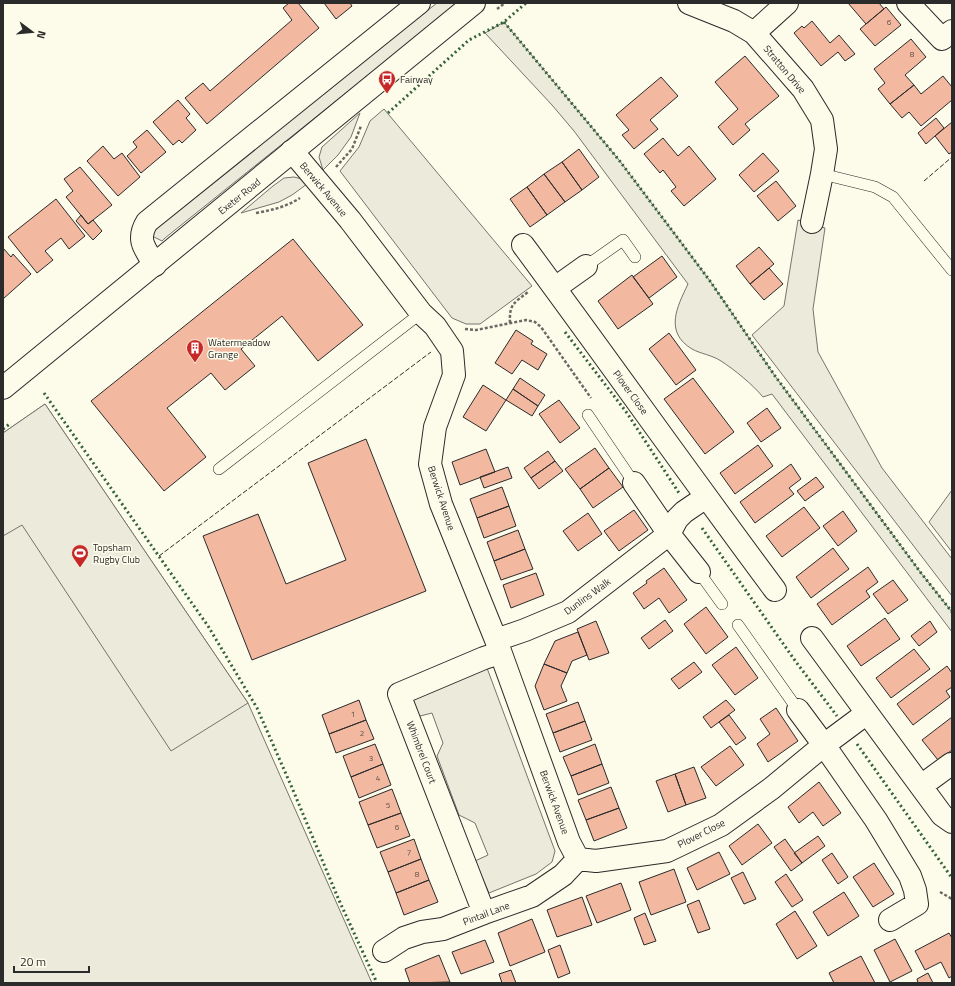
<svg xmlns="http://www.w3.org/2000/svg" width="955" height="986" font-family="'Titillium Web',sans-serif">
	<rect width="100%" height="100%" fill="#fdfbea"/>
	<path fill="#ecebdb" stroke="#74746e" d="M437 3H458L165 238 162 241 152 236 154 229 262 141Z
		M504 22 619 160 710 281 775 376 921 573 952 612V632L772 394 763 397C752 384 735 370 721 361 712 355 701 354 692 349 664 332 677 307 688 284L574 131 552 105 485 33Z
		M384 109 532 286 480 324H466L452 318 340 171 359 147 370 121Z
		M360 113 351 137 338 155 323 170 319 157 322 147Z
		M294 177 302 179 307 184 292 195 279 202 241 213 273 186 284 178Z
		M798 220 825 228 813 309 818 352 882 468 952 559V596L752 335 784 306Z
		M45 404 248 703 372 983H3V433Z
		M952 490V552L929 522Z
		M487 668 555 851 552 862 536 874 489 893 475 861 488 855 475 823 459 815 437 756 443 743 432 713 416 717 409 700Z"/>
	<path fill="#eceadb" stroke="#74746e" d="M45 404 248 703 171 751 22 525 3 536V433Z"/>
	<path fill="#f2b8a0" stroke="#2b2b2b" d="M289 3H298L319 28 207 124 185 98 203 83 210 91 292 20 283 8Z
		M324 3H350L352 6 336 19Z
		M848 3H879L884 9 866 24Z
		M886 7 901 25 875 46 860 29Z
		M812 21 830 43 839 35 855 54 845 61 838 52 821 66 794 33 802 26 804 28Z
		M911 39 926 57 905 75 914 85 890 104 878 89 885 83 874 69Z
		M745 56 779 96 745 124 750 130 733 145 718 127 738 109 715 82Z
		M943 76 952 87V100L921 126 909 112 902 118 890 104 914 85 921 94Z
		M661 77 678 96 650 120 658 129 634 149 622 135 629 130 616 115Z
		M178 100 190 114 186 118 196 130 182 143 179 140 173 145 153 122Z
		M936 118 944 128 926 144 918 133Z
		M952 122V152L949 154 935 136Z
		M147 130 166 152 141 173 127 156 137 147 133 142Z
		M663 138 678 156 689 146 716 179 684 206 671 191 676 187 663 170 660 173 644 154Z
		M103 146 114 159 122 153 140 177 118 196 87 161Z
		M579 149 599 177 582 190 562 162Z
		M763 153 779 171 754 192 739 175Z
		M562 162 582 190 565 202 544 174Z
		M80 167 112 205 88 224 66 197 73 191 64 179Z
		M544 174 565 202 547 215 527 187Z
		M776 181 796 206 778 221 757 196Z
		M527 187 547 215 530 227 510 199Z
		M56 199 85 236 69 249 61 238 45 251 53 260 37 273 8 237Z
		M81 215 88 224 93 220 102 231 93 240 76 221Z
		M293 239 363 325 318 361 282 316 241 349 255 366 225 390 211 373 167 408 206 457 164 491 91 401Z
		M759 247 774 264 750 284 736 266Z
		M3 248 11 257 13 254 31 274 3 299Z
		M662 256 677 277 649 298 633 277Z
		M769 268 783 284 764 300 750 284Z
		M632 275 653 304 618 329 598 301Z
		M516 330 533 341 531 344 547 354 538 370 522 360 512 374 495 363Z
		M669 333 696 370 676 385 649 349Z
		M520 378 545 395 538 406 513 389Z
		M693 378 734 432 705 454 664 399Z
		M483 385 506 400 486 431 463 417Z
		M513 389 538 406 532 416 506 400Z
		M559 400 580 428 560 443 539 414Z
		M767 408 781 428 761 442 747 423Z
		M366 439 426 591 252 660 203 536 258 514 286 584 346 560 308 463Z
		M758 445 773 466 735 494 720 473Z
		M595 448 609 468 580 489 565 469Z
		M486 449 495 472 460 485 452 462Z
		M548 451 555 461 531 478 524 468Z
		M555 461 563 471 539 489 531 478Z
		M791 464 801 479 789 488 794 494 755 523 740 502Z
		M508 467 512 478 484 488 480 477Z
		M609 468 623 487 593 508 580 489Z
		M816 477 824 487 805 501 797 491Z
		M502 487 509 506 477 518 470 499Z
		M509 506 516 526 484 538 477 518Z
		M804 507 820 528 782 557 766 536Z
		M634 510 648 530 619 551 604 531Z
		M843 511 857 531 838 546 823 526Z
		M588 513 602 534 578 551 563 531Z
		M518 530 525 549 494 561 487 542Z
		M833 548 849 569 811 598 796 577Z
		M525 549 533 569 501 580 494 561Z
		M868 567 878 582 866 591 870 597 832 625 817 604Z
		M664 568 687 600 669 613 659 598 644 609 633 593 647 583 646 581Z
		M536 573 544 595 511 608 503 585Z
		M893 580 908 600 888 614 873 594Z
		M706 607 728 637 706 654 684 624Z
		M885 618 900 639 861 666 847 646Z
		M665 620 673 631 649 649 641 638Z
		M596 621 609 653 589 660 577 629Z
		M930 621 937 632 919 646 911 636Z
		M578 632 587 655 572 661 567 673 544 664 555 641Z
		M736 647 758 678 735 695 712 665Z
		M914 649 930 669 891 698 876 678Z
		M694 662 702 672 679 689 671 679Z
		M544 664 567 673 561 686 567 701 544 710 535 686Z
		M947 666 952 673V687L946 691 950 697 913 725 897 704Z
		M359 700 366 720 329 734 322 715Z
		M726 700 735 710 711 728 703 717Z
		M578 702 585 721 553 733 546 714Z
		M776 708 798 741 768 762 757 744 770 734 760 719Z
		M729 715 746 738 736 745 719 722Z
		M952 717V750L938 760 922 740Z
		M366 720 374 739 336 753 329 734Z
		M585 721 592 740 560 752 553 733Z
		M375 744 383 764 351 777 343 756Z
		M595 744 602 764 571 776 563 757Z
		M730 746 744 765 716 786 701 767Z
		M383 764 391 785 359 798 351 777Z
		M602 764 609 783 578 795 571 776Z
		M694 767 706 798 686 805 675 774Z
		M675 774 686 805 668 812 656 781Z
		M819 782 841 813 823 826 813 812 799 823 788 807Z
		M611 787 619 808 586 820 578 800Z
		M392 789 401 813 368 825 359 802Z
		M619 808 627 828 594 841 586 820Z
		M401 813 410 836 377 848 368 825Z
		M758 824 772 843 742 865 729 846Z
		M818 836 825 846 802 863 794 853Z
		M414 839 421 859 388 872 380 852Z
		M785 839 802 863 791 871 774 847Z
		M719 852 730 874 697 890 687 868Z
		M832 853 848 877 838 884 822 860Z
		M421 859 429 880 396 893 388 872Z
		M874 863 894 894 873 907 853 877Z
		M674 869 686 902 651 915 639 882Z
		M743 872 756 899 744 904 731 878Z
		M786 874 803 900 792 907 775 882Z
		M429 880 438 902 404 915 396 893Z
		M621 883 631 910 597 923 586 896Z
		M844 892 859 916 828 936 813 912Z
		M582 897 592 925 557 937 547 910Z
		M699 900 710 929 698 933 687 905Z
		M795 911 817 946 797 959 776 924Z
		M645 913 656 941 644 945 634 918Z
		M532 919 545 952 510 966 498 933Z
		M949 933 952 938V976L949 978 941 962 925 970 915 951Z
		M895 939 912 971 890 982 874 950Z
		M485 940 494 962 461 974 452 952Z
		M560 945 570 973 558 978 548 950Z
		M439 955 450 982 410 983 405 969Z
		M861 956 875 983H834L829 973Z
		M511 970 516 983H502L499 974Z
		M928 973 933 983H918L917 979Z"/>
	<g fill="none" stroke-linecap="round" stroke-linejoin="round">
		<g stroke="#2b2b2b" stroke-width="12">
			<path id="lane" d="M822 174 875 187 893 197 952 270
				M586 266 623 240 635 257
				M588 415 634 483
				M219 469 421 313
				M699 572 722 604
				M738 625 798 710"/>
		</g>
		<g stroke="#2b2b2b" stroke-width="24">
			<path id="street" d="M689 3 734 21 754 33 803 89 822 120 826 149 822 174 812 222
				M908 3 942 39 952 31
				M754 33 787 3
				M292 151 350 220 421 313 435 326 452 351 454 375 435 427 430 464 441 504 496 640 569 842 578 859
				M523 245C608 360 690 476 775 590
				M155 265C145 249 136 240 147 222L419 3
				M555 288 586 266
				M699 572 669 534 677 519 684 512 706 497
				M812 638 942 815 952 822
				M496 640 525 630 568 612 669 534 634 483
				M867 713 824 745 876 820 910 876 915 890 917 904 890 920
				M921 786 951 764
				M578 859 596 861 667 851 721 825 772 788 824 745 798 710
				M484 913 399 694 484 658 500 653
				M384 951 404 938 422 932 443 929 484 913 532 896 563 875 578 859"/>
		</g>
		<g stroke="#2b2b2b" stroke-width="24">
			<path id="secondary" d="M3 388 474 3"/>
		</g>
		<path stroke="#6a6964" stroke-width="2.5" stroke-dasharray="3 2" stroke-linecap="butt" d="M497 9 505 3
			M336 167 352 149 361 126
			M256 213C272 210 286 207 300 198
			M510 323C509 304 514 303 528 292
			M465 329 476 330 526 320 535 322 541 327 591 398
			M940 892 952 899"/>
		<use href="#lane" stroke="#fdfbea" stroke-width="11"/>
		<use href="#street" stroke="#fdfbea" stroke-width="22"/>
		<use href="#secondary" stroke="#fdfbea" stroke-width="22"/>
		<path stroke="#34623c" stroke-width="3" stroke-dasharray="2 3" stroke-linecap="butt" d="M504 22 619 160 710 281 775 376 921 573 952 612
			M388 113 469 40 504 22 526 3
			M565 332 627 413 679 493
			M44 393 208 626 257 708 293 790 338 898 377 983
			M3 429 11 423
			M702 528 796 662 837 716
			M857 744 952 878"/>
		<path stroke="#2b2b2b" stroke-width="1" stroke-dasharray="5 2" stroke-linecap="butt" d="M924 181 952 157
			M159 556 431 352"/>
	</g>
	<defs>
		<g id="bus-pin" transform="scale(0.9)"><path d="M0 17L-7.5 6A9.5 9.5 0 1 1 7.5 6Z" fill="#c62828" stroke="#fdfbea"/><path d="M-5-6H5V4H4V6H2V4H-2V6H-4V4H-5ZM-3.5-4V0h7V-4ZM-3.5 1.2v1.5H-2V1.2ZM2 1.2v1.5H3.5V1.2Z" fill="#fff"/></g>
		<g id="building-pin" transform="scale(0.9)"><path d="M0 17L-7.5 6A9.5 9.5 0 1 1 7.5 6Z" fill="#c62828" stroke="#fdfbea"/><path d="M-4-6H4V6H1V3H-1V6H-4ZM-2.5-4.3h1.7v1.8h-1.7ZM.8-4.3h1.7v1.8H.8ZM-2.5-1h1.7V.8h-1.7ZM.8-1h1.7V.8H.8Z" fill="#fff"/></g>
		<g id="stadium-pin" transform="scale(0.9)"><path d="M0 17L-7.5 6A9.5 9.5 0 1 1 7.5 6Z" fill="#c62828" stroke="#fdfbea"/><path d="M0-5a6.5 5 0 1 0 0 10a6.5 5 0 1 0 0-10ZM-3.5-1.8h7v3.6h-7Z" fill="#fff"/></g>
	</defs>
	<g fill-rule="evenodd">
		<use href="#bus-pin" x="387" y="79"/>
		<use href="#building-pin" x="195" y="348"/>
		<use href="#stadium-pin" x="80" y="553"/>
	</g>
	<g text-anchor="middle" stroke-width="3" stroke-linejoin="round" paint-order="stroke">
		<g font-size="8" fill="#5d4e48">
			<text x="889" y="25">6</text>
			<text x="912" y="57">8</text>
			<text x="353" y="717">1</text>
			<text x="362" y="736">2</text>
			<text x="371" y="761">3</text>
			<text x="378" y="781">4</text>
			<text x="388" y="808">5</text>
			<text x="397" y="830">6</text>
			<text x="409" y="855">7</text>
			<text x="417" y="877">8</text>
		</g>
		<g font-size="10" fill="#2b2b2b" stroke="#fdfbea">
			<text transform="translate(785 69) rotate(50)" y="4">Stratton Drive</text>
			<text transform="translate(324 189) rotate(50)" y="4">Berwick Avenue</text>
			<text transform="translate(239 196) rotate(-39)" y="4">Exeter Road</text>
			<text transform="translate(631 392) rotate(54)" y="4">Plover Close</text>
			<text transform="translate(442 498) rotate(72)" y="4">Berwick Avenue</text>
			<text transform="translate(587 596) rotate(-36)" y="4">Dunlins Walk</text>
			<text transform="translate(422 752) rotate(69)" y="4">Whimbrel Court</text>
			<text transform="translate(555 802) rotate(70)" y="4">Berwick Avenue</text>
			<text transform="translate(701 833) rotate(-27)" y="4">Plover Close</text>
			<text transform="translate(486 913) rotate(-21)" y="4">Pintail Lane</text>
		</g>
		<g font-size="10" fill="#2b2b2b" stroke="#fdfbea" text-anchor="start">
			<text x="400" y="83">Fairway</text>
			<text x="208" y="346">Watermeadow<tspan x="208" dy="12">Grange</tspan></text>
			<text x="93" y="551">Topsham<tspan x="93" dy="12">Rugby Club</tspan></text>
		</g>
	</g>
	<rect width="955" height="986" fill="none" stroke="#2b2b2b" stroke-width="8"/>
	<g transform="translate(32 32) rotate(106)" stroke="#fdfbea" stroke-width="3" paint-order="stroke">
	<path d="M0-3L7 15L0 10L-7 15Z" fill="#2b2b2b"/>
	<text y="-6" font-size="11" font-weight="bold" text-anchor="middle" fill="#2b2b2b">N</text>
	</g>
	<path d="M14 966v6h75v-6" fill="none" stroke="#2b2b2b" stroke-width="2"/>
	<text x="20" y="966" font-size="12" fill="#2b2b2b" stroke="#fdfbea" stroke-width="3" paint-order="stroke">20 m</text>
</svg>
